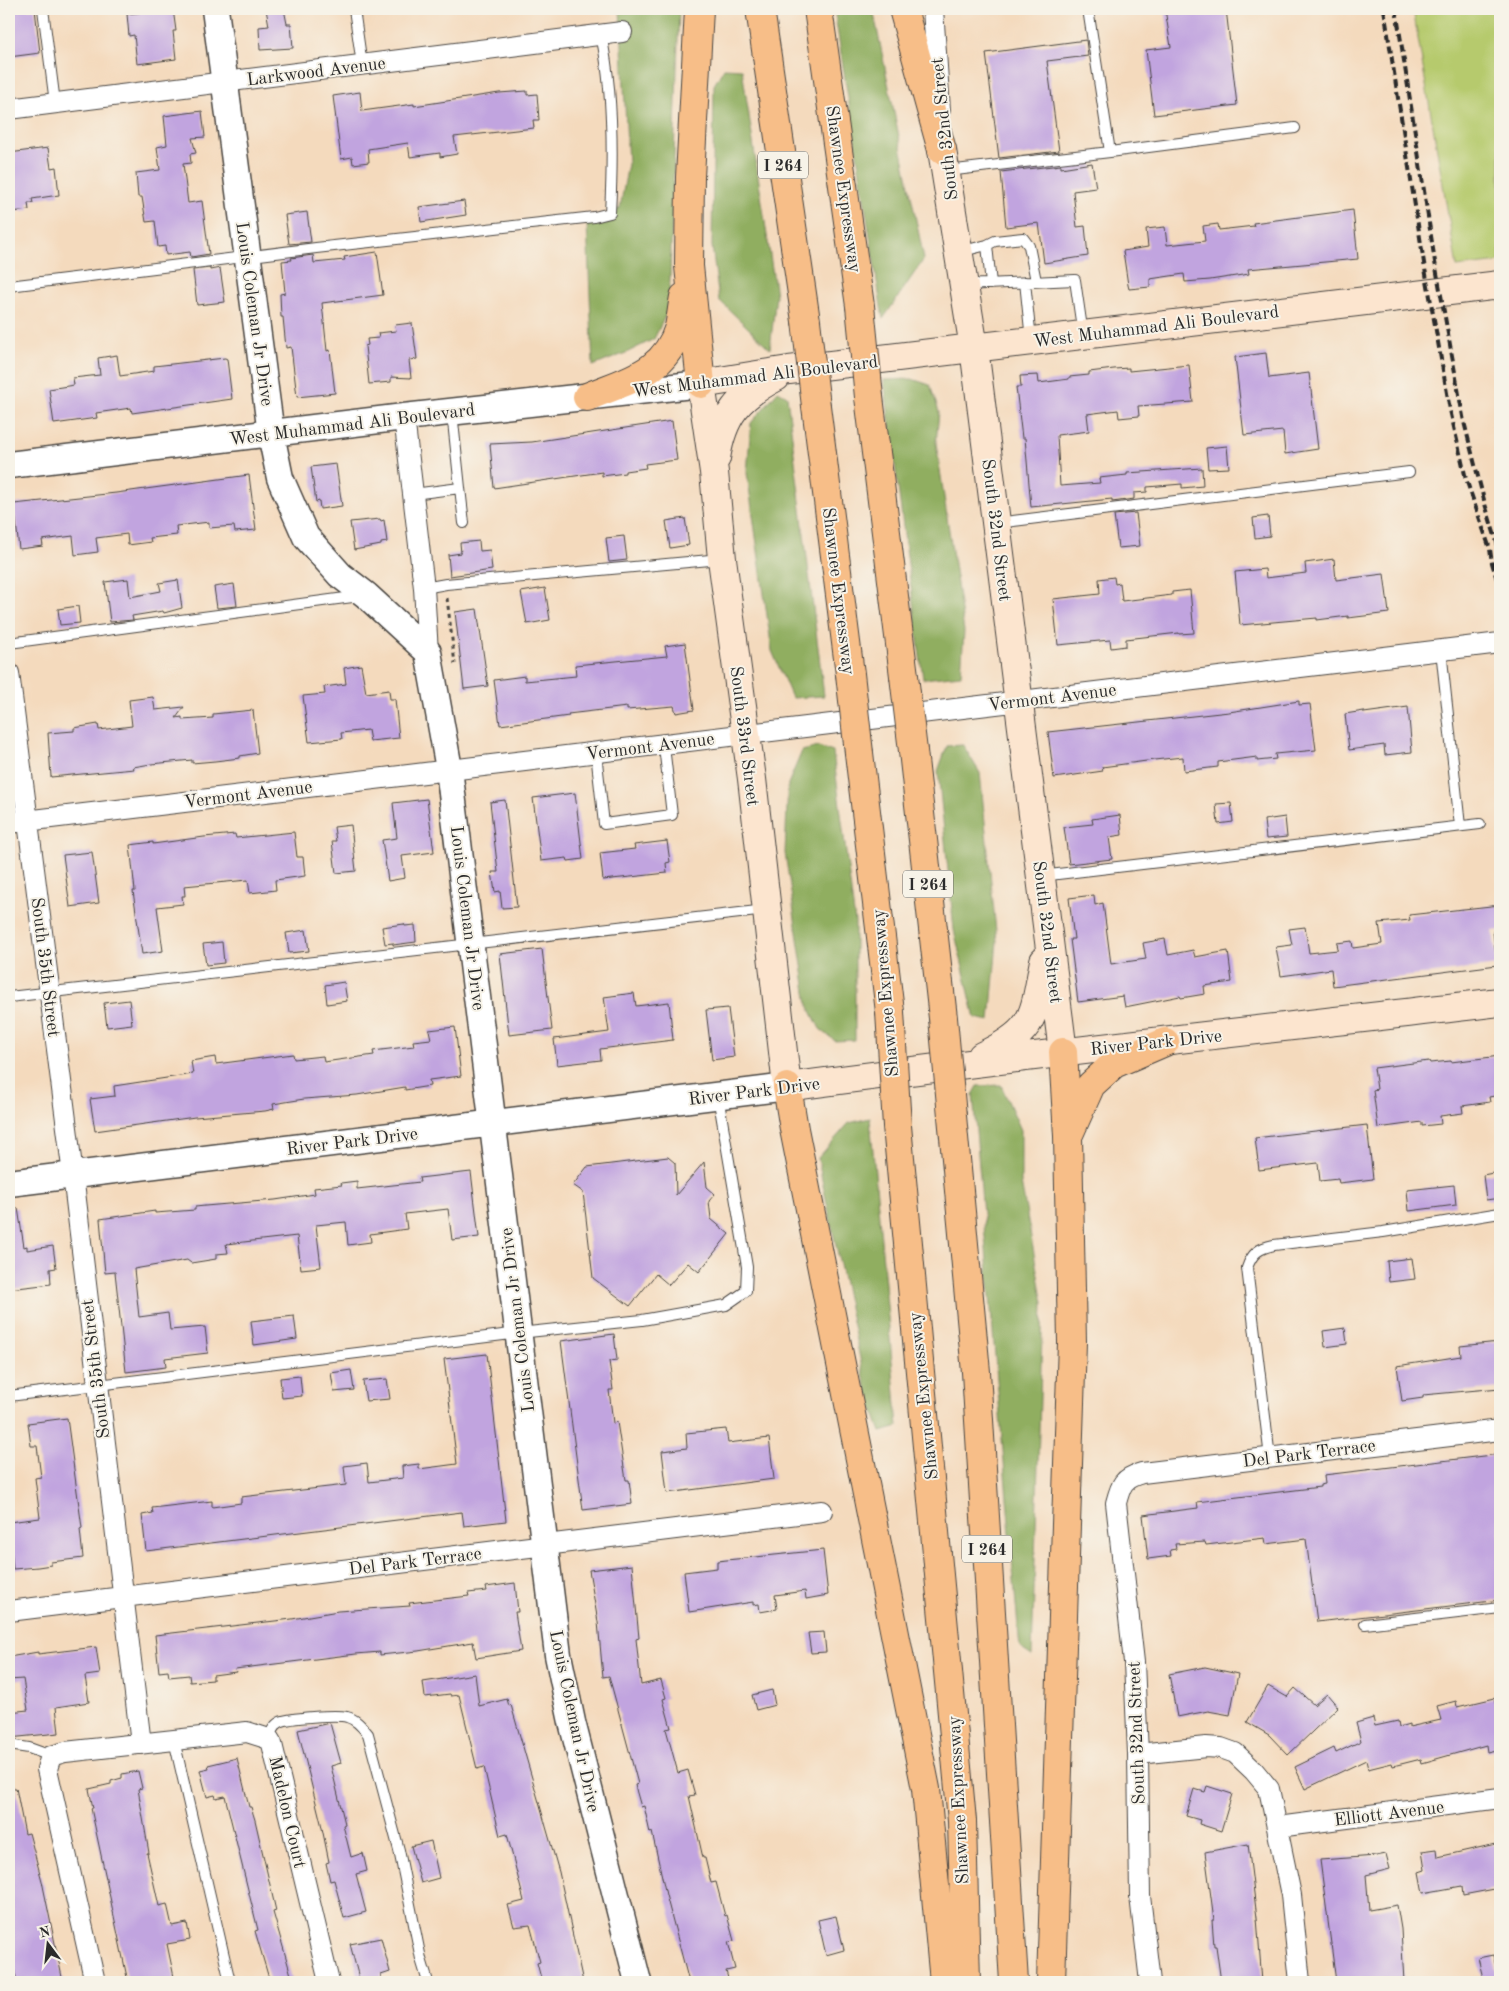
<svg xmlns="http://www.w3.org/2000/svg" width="1509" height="1991" font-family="'Old Standard TT',serif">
	<rect width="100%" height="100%" fill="#f7f3e8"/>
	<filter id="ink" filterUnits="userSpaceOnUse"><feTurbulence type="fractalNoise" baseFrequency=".02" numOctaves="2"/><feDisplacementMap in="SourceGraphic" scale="10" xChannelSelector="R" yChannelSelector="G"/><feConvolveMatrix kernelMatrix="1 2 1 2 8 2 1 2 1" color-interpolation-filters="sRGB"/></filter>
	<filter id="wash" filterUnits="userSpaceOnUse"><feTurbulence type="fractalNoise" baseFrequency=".0096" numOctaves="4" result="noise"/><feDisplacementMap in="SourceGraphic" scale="20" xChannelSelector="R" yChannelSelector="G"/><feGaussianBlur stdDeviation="1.12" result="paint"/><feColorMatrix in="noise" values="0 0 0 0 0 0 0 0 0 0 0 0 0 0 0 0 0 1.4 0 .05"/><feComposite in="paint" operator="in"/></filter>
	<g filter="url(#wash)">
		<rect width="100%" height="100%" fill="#f4dabd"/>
		<path fill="#b6ca6d" stroke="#707a4c" d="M1413 9H1500V262L1457 267Z"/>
		<path fill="#90ae60" stroke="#5e6c46" d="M620 9H679L669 308 654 339 626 353 593 366 587 224 620 208 628 164Z
			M834 9H873L924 259 883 319Z
			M724 68 742 69 776 295 770 349 719 300 712 246 714 85Z
			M912 379 930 385 939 412 936 443 964 631 961 675 923 679 884 380Z
			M778 391 787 396 824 696 792 698 772 651 747 473 751 423Z
			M963 745 980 773 997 941 990 1021 975 1018 954 930 938 771 947 746Z
			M818 747 833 752 855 922V1040L835 1041 820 1029 808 1005 785 853 788 784 802 751Z
			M1001 1085 1021 1130V1182L1043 1303 1032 1656 1020 1648 1016 1605 973 1095 978 1086Z
			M870 1118 898 1427 881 1432 868 1396 823 1185 818 1158 849 1123Z"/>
		<g id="blocks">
			<path fill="#c1a4df" d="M23 9H35L40 53 9 57V11Z
				M173 9 176 31H173L176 59 137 64 134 35 129 36 127 14Z
				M266 9H284L287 24H291L293 48 260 50 259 27 269 26Z
				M1165 9H1226L1237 105 1154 115 1146 50 1171 47Z
				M1086 40 1088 56 1047 61 1059 151 999 158 986 53Z
				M527 91V95L537 94 539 120H533L534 128 454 137 457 154 440 157V153L410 157 408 143 368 149 369 162 353 164 352 157 341 159 333 96 360 92 362 111 414 104V106L499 93Z
				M202 111 205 137 192 138 196 153 190 154 191 163 183 164 188 203 202 201 209 254 191 257 190 252 166 255 165 246 158 247 155 221 146 222 142 197H138L136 173 160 170 157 147 167 145 164 116Z
				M48 148 51 168 56 167 59 195 32 199 33 203H28L29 210 11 212 9 187V153Z
				M1092 163 1096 188 1073 191 1077 227 1085 226 1088 256 1044 263 1039 223 1006 227 1001 172 1061 165V168Z
				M464 201 466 215 421 222 419 207Z
				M1353 210 1358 259 1248 269 1249 274 1210 280 1185 282 1184 274 1150 279V287L1129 289 1128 285 1123 251 1148 247 1146 229 1165 227 1167 245 1205 241 1203 226 1218 224 1219 230 1254 226 1253 223Z
				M307 212 311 242 289 244 285 215Z
				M377 252 383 295 322 303 327 351 330 350 335 393 297 397 291 347 286 348 283 317H281L280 294 285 293 282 261 292 260 291 258 313 255 314 263 345 260 344 257Z
				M210 268V270L220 268 225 302 197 305 193 270Z
				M412 323 417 359 409 360 411 378 391 377V382L369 384 365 346 368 345 367 339 379 338 378 333 396 331 395 325Z
				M1266 353 1269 378 1309 373 1318 449 1285 454 1283 431 1244 435 1235 357Z
				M117 355 120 376 154 371V366L225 358 227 359 232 399 132 413 131 408 96 413 97 418 54 424 49 389 74 385 73 378 100 375 98 358Z
				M1189 365 1193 402 1138 406 1139 416 1119 418 1118 410 1087 414 1089 431 1057 435 1060 486 1100 483 1099 478 1127 475V473L1202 468 1203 486 1182 488V484L1147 487V492L1134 493V499L1112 502V499L1031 507 1025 438H1022L1016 387H1021L1020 376 1038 375 1039 383 1069 379V377L1089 375V372L1114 369 1129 368V371Z
				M672 421 677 460 645 464 646 468 625 471V473L602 476V472L494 488 490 444 532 442Z
				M1227 446 1229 468 1208 469 1206 448Z
				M336 464 342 506 320 509 319 501 316 502 311 467Z
				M249 475 256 530 235 532 234 526 209 528V522L176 526 177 535 150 538 151 542 128 545 127 534 96 538 98 552 75 555 73 536 42 540 43 546 19 549 14 504 116 493Z
				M1136 513 1140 546 1118 548 1114 515Z
				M1268 516 1270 536 1255 538 1253 518Z
				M685 518 689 545 670 548 666 521Z
				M380 519 381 521 384 520 387 542 381 543V545L354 550 350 522Z
				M624 536 627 560 609 562 606 538Z
				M479 541 480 551 490 550 492 570 450 576 448 555 461 553 460 543Z
				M1334 559 1336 580 1384 574 1389 613 1348 618V616L1317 620V618L1240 625 1235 572 1265 569 1266 578 1306 573 1305 563Z
				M1114 577 1115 584 1120 583 1122 601 1172 595V592L1190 590 1194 633 1179 634V633L1126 639V646L1111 648 1110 640 1058 645 1053 599 1100 594 1099 579Z
				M128 579 130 597 161 591 159 583 178 580 182 608 164 613 163 611 132 616 133 620 110 622 105 582Z
				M234 584 237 606 217 608 214 587Z
				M545 588 550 620 527 624 521 592Z
				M78 606 80 623 60 625 58 609Z
				M477 609 488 686 464 689 455 612Z
				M685 643 694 710 676 713 674 706 627 710V707L568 714 569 716 500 725 494 680 525 676V681L576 676 575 665 667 656 665 646Z
				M361 665 366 693 389 690 390 699H395L399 738 370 741 368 730 341 733 342 739 309 742 303 696 325 694 324 687 346 684 344 668Z
				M153 697 155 710 184 707 176 718 182 717V720L213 718V714L253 710 258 753 240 756V758L215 761 192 763V760L151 764 133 767 134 769 51 777 48 733 74 731V728L98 724 99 730 132 726 129 700Z
				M1299 701V705L1310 704 1316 750 1275 754 1276 759 1257 761V757L1218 762V767L1184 771 1183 757 1154 760 1102 767 1103 771 1054 778 1048 732 1229 712Z
				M1408 707 1412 752 1385 755 1384 745 1349 750 1345 714 1364 711V713Z
				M575 793 583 859 568 861 567 858 541 861 533 798Z
				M427 799 434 852 402 856 405 878 388 881 382 840 397 838 393 803Z
				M505 800 517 907 502 908 500 891 495 892 492 872H498L490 802Z
				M1231 803 1233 822 1218 824 1216 804Z
				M1120 815 1122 835 1109 837 1112 859 1069 864 1064 827 1093 824 1092 819Z
				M1285 817 1287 837 1266 839 1264 820Z
				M351 825 356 871 336 873 332 841H336L334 827Z
				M294 832 297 857H303L305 876 275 880 276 890 250 893 248 880 184 886 185 896H182L183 904 157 907 163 951 142 954 133 891H135L130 845 153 842V844L204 837 235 834 236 838Z
				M667 841 670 862 666 863 667 873 603 880 600 853 635 849 634 845Z
				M92 852 99 903 70 907 63 855Z
				M1094 895 1095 905 1103 903 1111 964 1146 959 1143 943 1165 939 1168 955 1193 950 1195 957 1228 951 1232 982 1204 986 1205 994 1181 998 1180 996 1125 1007 1123 996 1078 1002 1070 939H1074L1069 898Z
				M1500 905V930L1493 931 1497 965 1333 986 1331 969 1281 976 1276 947 1292 945 1289 929 1305 927 1309 953 1338 950 1337 943 1352 941 1353 948 1382 944 1379 923 1410 920 1409 915Z
				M404 924 405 926 415 925 416 942 393 945V943L385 944 382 927Z
				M306 930 309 951 289 953 286 933Z
				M222 942 224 963 206 965 203 944Z
				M542 949 552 1030 509 1035 500 954Z
				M344 982 347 1001 327 1004 325 985Z
				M634 993 636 1006 669 1002 673 1040 600 1049 601 1060 557 1065 554 1039 609 1032 604 997Z
				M129 1000 132 1024 107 1027 104 1003Z
				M728 1008 734 1057 712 1060 706 1010Z
				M455 1027 461 1076 429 1080 430 1086 405 1090V1087L357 1095 304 1099 273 1104 274 1109 265 1111 195 1117 95 1131 90 1099 115 1096 114 1086 193 1074 191 1061 215 1057 216 1064 293 1054 294 1059 323 1056 324 1062 374 1055 373 1051 414 1046 413 1041 431 1039 429 1030Z
				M1500 1056V1095L1489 1097 1490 1102 1462 1106 1463 1113 1440 1116 1441 1124 1422 1126V1122L1378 1128 1373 1090 1377 1089 1374 1068 1429 1061 1430 1063 1451 1061V1062Z
				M1367 1125 1373 1179 1339 1183 1338 1179 1320 1181 1318 1163 1259 1170 1255 1138Z
				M668 1157 675 1163 676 1195 704 1162 707 1187 715 1194 709 1201 711 1219 729 1234 699 1272 688 1263 669 1285 656 1274 630 1306 593 1278 583 1192 573 1185 587 1167Z
				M471 1172 479 1237 452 1240 448 1209 405 1214 407 1229 370 1234 371 1242 348 1245 346 1222 316 1225 321 1267 301 1269 297 1236 226 1244 228 1253 216 1254V1259L191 1263 187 1260 134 1269 139 1317 168 1313 170 1330 205 1327 208 1353 165 1358 166 1367 126 1372 115 1272 105 1273 100 1219 155 1211V1213L195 1210V1207L205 1206 275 1200 315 1194 314 1188 342 1185 341 1183 357 1181V1189L420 1182 419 1178Z
				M1498 1172 1500 1198 1486 1200 1483 1175Z
				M1454 1185 1456 1205 1409 1211 1407 1190Z
				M9 1208H18L24 1247 27 1246V1250L53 1246 56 1268 50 1269 51 1284 9 1289Z
				M1412 1258 1415 1279 1389 1282 1387 1261Z
				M294 1316 297 1339 254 1345 251 1321Z
				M1345 1328 1347 1344 1325 1347 1323 1331Z
				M614 1334 617 1360 609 1361 613 1390H609L613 1423 617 1422 626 1480H629L632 1504 583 1510 561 1341Z
				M1499 1342 1500 1345V1388L1423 1395V1398L1402 1401 1397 1366 1461 1356 1460 1346Z
				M487 1354 506 1521 464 1526 462 1512 146 1551 142 1515 153 1513 152 1508 212 1501V1507L241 1503V1497L346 1485 344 1466 367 1463 369 1482 403 1478 402 1466 419 1464V1469L457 1464 444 1359Z
				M351 1370 354 1390 334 1392 331 1373Z
				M300 1376 302 1396 282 1398 280 1378Z
				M387 1379 390 1399 366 1401 363 1381Z
				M67 1418 82 1528 80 1529 83 1558 51 1562V1565L38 1567 13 1569 11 1548H9V1522L40 1518 35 1478 41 1477 37 1446H31L28 1423Z
				M726 1429 728 1443 769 1438 774 1479 667 1493 662 1451 687 1448 686 1433Z
				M1500 1454V1600L1317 1622 1306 1539 1266 1544 1265 1538 1206 1545 1205 1542 1175 1544 1176 1549 1170 1550 1171 1556 1148 1559 1143 1515 1198 1508 1197 1502 1320 1487V1485L1325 1484 1324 1475Z
				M823 1550 828 1595 806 1599 805 1591 775 1595 777 1609 760 1612 759 1604 753 1605V1602L689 1612 684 1572 717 1568V1561Z
				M632 1565 639 1638 636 1639 641 1685 661 1680 666 1698 663 1699 671 1728 666 1729 678 1773 688 1770 695 1795 689 1796 703 1858H705L711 1883 716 1882 725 1916 727 1915 734 1941 728 1942 735 1969 726 1971 729 1982H689L666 1895 652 1832 650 1833 644 1806 641 1807 637 1793 635 1785 638 1784 609 1676 603 1677 598 1622 589 1570Z
				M515 1583 518 1612H515L521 1651 476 1658 473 1642 418 1651 380 1655V1652L356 1654 235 1669 236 1672 213 1675V1680L190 1682 189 1675 169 1677 168 1671 159 1672 155 1635 292 1619 338 1611 410 1606 409 1603 469 1596 468 1593 487 1591 486 1587Z
				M824 1632 826 1652 811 1653 808 1633Z
				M96 1647 100 1674 85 1676 89 1702 56 1707 59 1733 9 1738V1712L28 1710 23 1679 9 1680V1657L38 1652V1654Z
				M1205 1667 1238 1674 1230 1715 1208 1711 1177 1717 1169 1674Z
				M475 1674 479 1706 507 1699 509 1706 511 1705 559 1872 583 1982H542L537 1963 540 1962 530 1925 514 1927 508 1905 524 1901 507 1834 500 1836 484 1767 477 1769 459 1695 451 1696 450 1694 425 1697 423 1682Z
				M1268 1686 1287 1697 1295 1688 1314 1705 1327 1694 1338 1707 1288 1755 1269 1735 1247 1722Z
				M772 1690 775 1705 756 1710 752 1695Z
				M1495 1698 1500 1719V1749L1487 1752 1486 1745 1422 1763 1421 1759 1393 1766 1392 1763 1368 1769 1366 1760 1305 1789 1295 1767 1334 1748 1336 1753 1361 1741 1356 1723 1373 1718 1375 1726 1398 1721 1399 1727 1409 1724V1727L1441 1720 1437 1706 1456 1701 1457 1707Z
				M330 1723 341 1763 331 1766 345 1824 343 1825 351 1857 363 1853 367 1871 356 1874 366 1912 344 1918 334 1880 330 1881 326 1863 329 1862 321 1823 298 1730Z
				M237 1758 249 1807H251L255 1820 276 1911 273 1912 293 1982H270L255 1931 258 1930 225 1796 216 1798 215 1795 207 1797 200 1770 209 1768 208 1765Z
				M138 1771 142 1788 138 1789 149 1853H147L159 1906 167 1904 172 1926 187 1923 190 1940 167 1944 175 1982H128L91 1808H93L89 1789 111 1784V1781L122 1778V1774Z
				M1207 1786 1232 1794 1221 1831 1199 1824 1200 1820 1186 1816 1194 1789 1205 1792Z
				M9 1788H16L25 1834 29 1833 42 1881 63 1982H17L9 1945Z
				M431 1841 439 1878 421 1883 411 1846Z
				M1500 1843V1888L1463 1895 1462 1886 1423 1893 1419 1872 1425 1870 1422 1851 1437 1849 1438 1857Z
				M1248 1844 1257 1918 1262 1982H1221L1216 1946H1214L1212 1920H1214L1205 1852Z
				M1386 1854 1390 1869 1366 1875 1369 1910 1397 1905 1401 1929 1404 1982H1336L1320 1860 1376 1856Z
				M836 1916 844 1950 826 1955 818 1920Z
				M381 1938 390 1972 381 1975 382 1982H360L350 1944Z
				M1493 1955 1500 1982H1484L1478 1958Z"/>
		</g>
	</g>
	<g filter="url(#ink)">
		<use href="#blocks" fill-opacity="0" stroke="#494541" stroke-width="1"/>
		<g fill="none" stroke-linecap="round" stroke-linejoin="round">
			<g stroke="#494541" stroke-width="12">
				<path id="service" d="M43 9 55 103
					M354 9 362 65
					M1088 9 1110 152 1295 128
					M947 171 1110 152
					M987 245 991 284
					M959 252 987 245 995 241 1023 238 1029 246 1036 281
					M1025 282 1031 340
					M965 285 1075 280 1083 335
					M9 286 316 248 594 217 610 213C613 157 613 89 601 35
					M460 488 464 523
					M413 494 460 488 452 412
					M997 523 1409 472
					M424 588 446 584 721 559
					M9 643 360 596
					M1441 650 1460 826
					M596 753 604 824 672 815 664 746
					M1041 876 1480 824
					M9 997 766 910
					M9 1396 519 1333 642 1320 726 1305 746 1291 747 1267 718 1096
					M1270 1458 1247 1268C1252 1253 1259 1248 1274 1245L1383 1232 1500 1213
					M1365 1624 1500 1608
					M269 1739C271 1732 273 1726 280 1722 288 1718 337 1714 347 1717 356 1719 362 1727 368 1734L399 1850 421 1959 428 1982
					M174 1740 230 1982
					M9 1745 29 1748 51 1756"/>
			</g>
			<g stroke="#494541" stroke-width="22">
				<path id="minor" d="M933 9 940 110
					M9 109 622 32
					M404 417 424 588 428 652
					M9 673 73 1175 141 1744
					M9 823C506 763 1003 704 1500 643
					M9 1611 822 1511
					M1138 1754 1206 1747 1221 1748 1235 1753 1254 1771 1269 1789 1291 1895 1300 1982
					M1278 1827 1500 1798
					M95 1982 47 1769 51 1756 65 1752 247 1732 269 1739 272 1744 329 1982
					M1150 1982 1140 1896 1138 1754 1134 1662 1116 1503C1121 1484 1123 1478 1142 1473L1500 1430"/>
			</g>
			<g stroke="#494541" stroke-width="29">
				<path id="tertiary" d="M215 9 271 434 280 478 306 537 340 575 366 595 428 652 449 769 558 1655 572 1722 638 1982
					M9 465 404 417 701 384
					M9 1183 787 1087"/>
			</g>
			<g stroke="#494541" stroke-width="30">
				<path id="secondary" d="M942 150 974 348 1063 1052
					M1500 285 789 370 701 384 714 472 722 559 752 779 787 1087C1025 1055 1263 1030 1500 1002
					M716 458C723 415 738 397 776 377
					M982 1056C1037 1030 1033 1017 1044 961"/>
			</g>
			<g stroke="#494541" stroke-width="30">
				<path id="motorway" d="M699 9 690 177 689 266 701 384
					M760 9 806 321
					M818 9 860 306
					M903 9 942 150
					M587 397C627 380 665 374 679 327 681 318 682 307 684 297
					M869 397 904 676
					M816 406 850 674
					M913 751 943 1018
					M859 753 890 1012
					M787 1087 794 1129 926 1789 944 1982
					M952 1116 976 1372 1014 1982
					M897 1126 962 1821 966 1982
					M1070 1132 1091 1085 1114 1064 1165 1042
					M1051 1982 1072 1342 1068 1136 1063 1052"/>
			</g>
			<path stroke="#494541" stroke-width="3" stroke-dasharray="4 4" stroke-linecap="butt" d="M447 598 455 664"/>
			<use href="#service" stroke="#fff" stroke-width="10"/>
			<use href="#minor" stroke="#fff" stroke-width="20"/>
			<use href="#tertiary" stroke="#fff" stroke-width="26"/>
			<use href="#secondary" stroke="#fce5cf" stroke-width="28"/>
			<use href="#motorway" stroke="#f7be88" stroke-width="28"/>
			<path stroke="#2b2b2b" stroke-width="4" stroke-dasharray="8 4" stroke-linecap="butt" d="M1384 9 1424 263 1450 410 1466 479 1490 549 1492 563 1500 589
				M1396 9 1435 262 1464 422 1485 504 1500 552"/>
			<g stroke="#494541" stroke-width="30" stroke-linecap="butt">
				<path id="motorway-bridge" d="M860 306 869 397
					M806 321 816 406
					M850 674 859 753
					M904 676 913 751
					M890 1012 897 1126
					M943 1018 952 1116"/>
			</g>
			<use href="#motorway-bridge" stroke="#f7be88" stroke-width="28"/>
		</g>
	</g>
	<g text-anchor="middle" stroke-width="4" stroke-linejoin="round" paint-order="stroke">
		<g fill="#f7f3e8" stroke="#686764" stroke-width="1">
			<rect x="758" y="151.5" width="50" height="27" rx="4"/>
			<rect x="903" y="870.5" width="50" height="27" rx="4"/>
			<rect x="962" y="1535.5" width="50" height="27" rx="4"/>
		</g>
		<g font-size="16" font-weight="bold" fill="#2b2b2b">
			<text x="783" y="171">I 264</text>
			<text x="928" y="890">I 264</text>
			<text x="987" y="1555">I 264</text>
		</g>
		<g font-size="18" fill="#2b2b2b" stroke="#f7f3e8">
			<text transform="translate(316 71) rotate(-7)" y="6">Larkwood Avenue</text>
			<text transform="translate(944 129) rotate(-96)" y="6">South 32nd Street</text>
			<text transform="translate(844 189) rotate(82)" y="6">Shawnee Expressway</text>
			<text transform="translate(255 314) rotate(82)" y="6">Louis Coleman Jr Drive</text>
			<text transform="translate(1156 326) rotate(-7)" y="6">West Muhammad Ali Boulevard</text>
			<text transform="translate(755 376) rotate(-7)" y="6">West Muhammad Ali Boulevard</text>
			<text transform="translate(352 424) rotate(-7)" y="6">West Muhammad Ali Boulevard</text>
			<text transform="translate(997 530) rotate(83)" y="6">South 32nd Street</text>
			<text transform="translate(839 591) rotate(83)" y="6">Shawnee Expressway</text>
			<text transform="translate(1052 697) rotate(-7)" y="6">Vermont Avenue</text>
			<text transform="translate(745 736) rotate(83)" y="6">South 33rd Street</text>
			<text transform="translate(650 746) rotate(-7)" y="6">Vermont Avenue</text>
			<text transform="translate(248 794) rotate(-7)" y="6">Vermont Avenue</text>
			<text transform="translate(468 918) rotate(83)" y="6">Louis Coleman Jr Drive</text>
			<text transform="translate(1048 932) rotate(83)" y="6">South 32nd Street</text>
			<text transform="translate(46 967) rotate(83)" y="6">South 35th Street</text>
			<text transform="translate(885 993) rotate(-95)" y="6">Shawnee Expressway</text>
			<text transform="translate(1156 1042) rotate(-6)" y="6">River Park Drive</text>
			<text transform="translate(754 1091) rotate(-7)" y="6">River Park Drive</text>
			<text transform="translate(352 1141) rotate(-7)" y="6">River Park Drive</text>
			<text transform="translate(517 1320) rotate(-97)" y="6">Louis Coleman Jr Drive</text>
			<text transform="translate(95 1369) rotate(-97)" y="6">South 35th Street</text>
			<text transform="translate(923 1396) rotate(-96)" y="6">Shawnee Expressway</text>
			<text transform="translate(1309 1453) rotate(-7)" y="6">Del Park Terrace</text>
			<text transform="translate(415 1561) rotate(-7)" y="6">Del Park Terrace</text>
			<text transform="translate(575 1721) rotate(78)" y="6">Louis Coleman Jr Drive</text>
			<text transform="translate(1136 1733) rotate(-92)" y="6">South 32nd Street</text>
			<text transform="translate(958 1800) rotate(-93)" y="6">Shawnee Expressway</text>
			<text transform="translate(288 1812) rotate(77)" y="6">Madelon Court</text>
			<text transform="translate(1389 1813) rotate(-7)" y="6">Elliott Avenue</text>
		</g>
	</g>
	<rect width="1509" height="1991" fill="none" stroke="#f7f3e8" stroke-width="30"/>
	<g transform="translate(48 1944) rotate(345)" stroke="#f7f3e8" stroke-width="4" paint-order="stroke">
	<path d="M0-4L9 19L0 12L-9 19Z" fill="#2b2b2b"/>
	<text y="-8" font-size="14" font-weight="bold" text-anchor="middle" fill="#2b2b2b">N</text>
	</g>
</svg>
